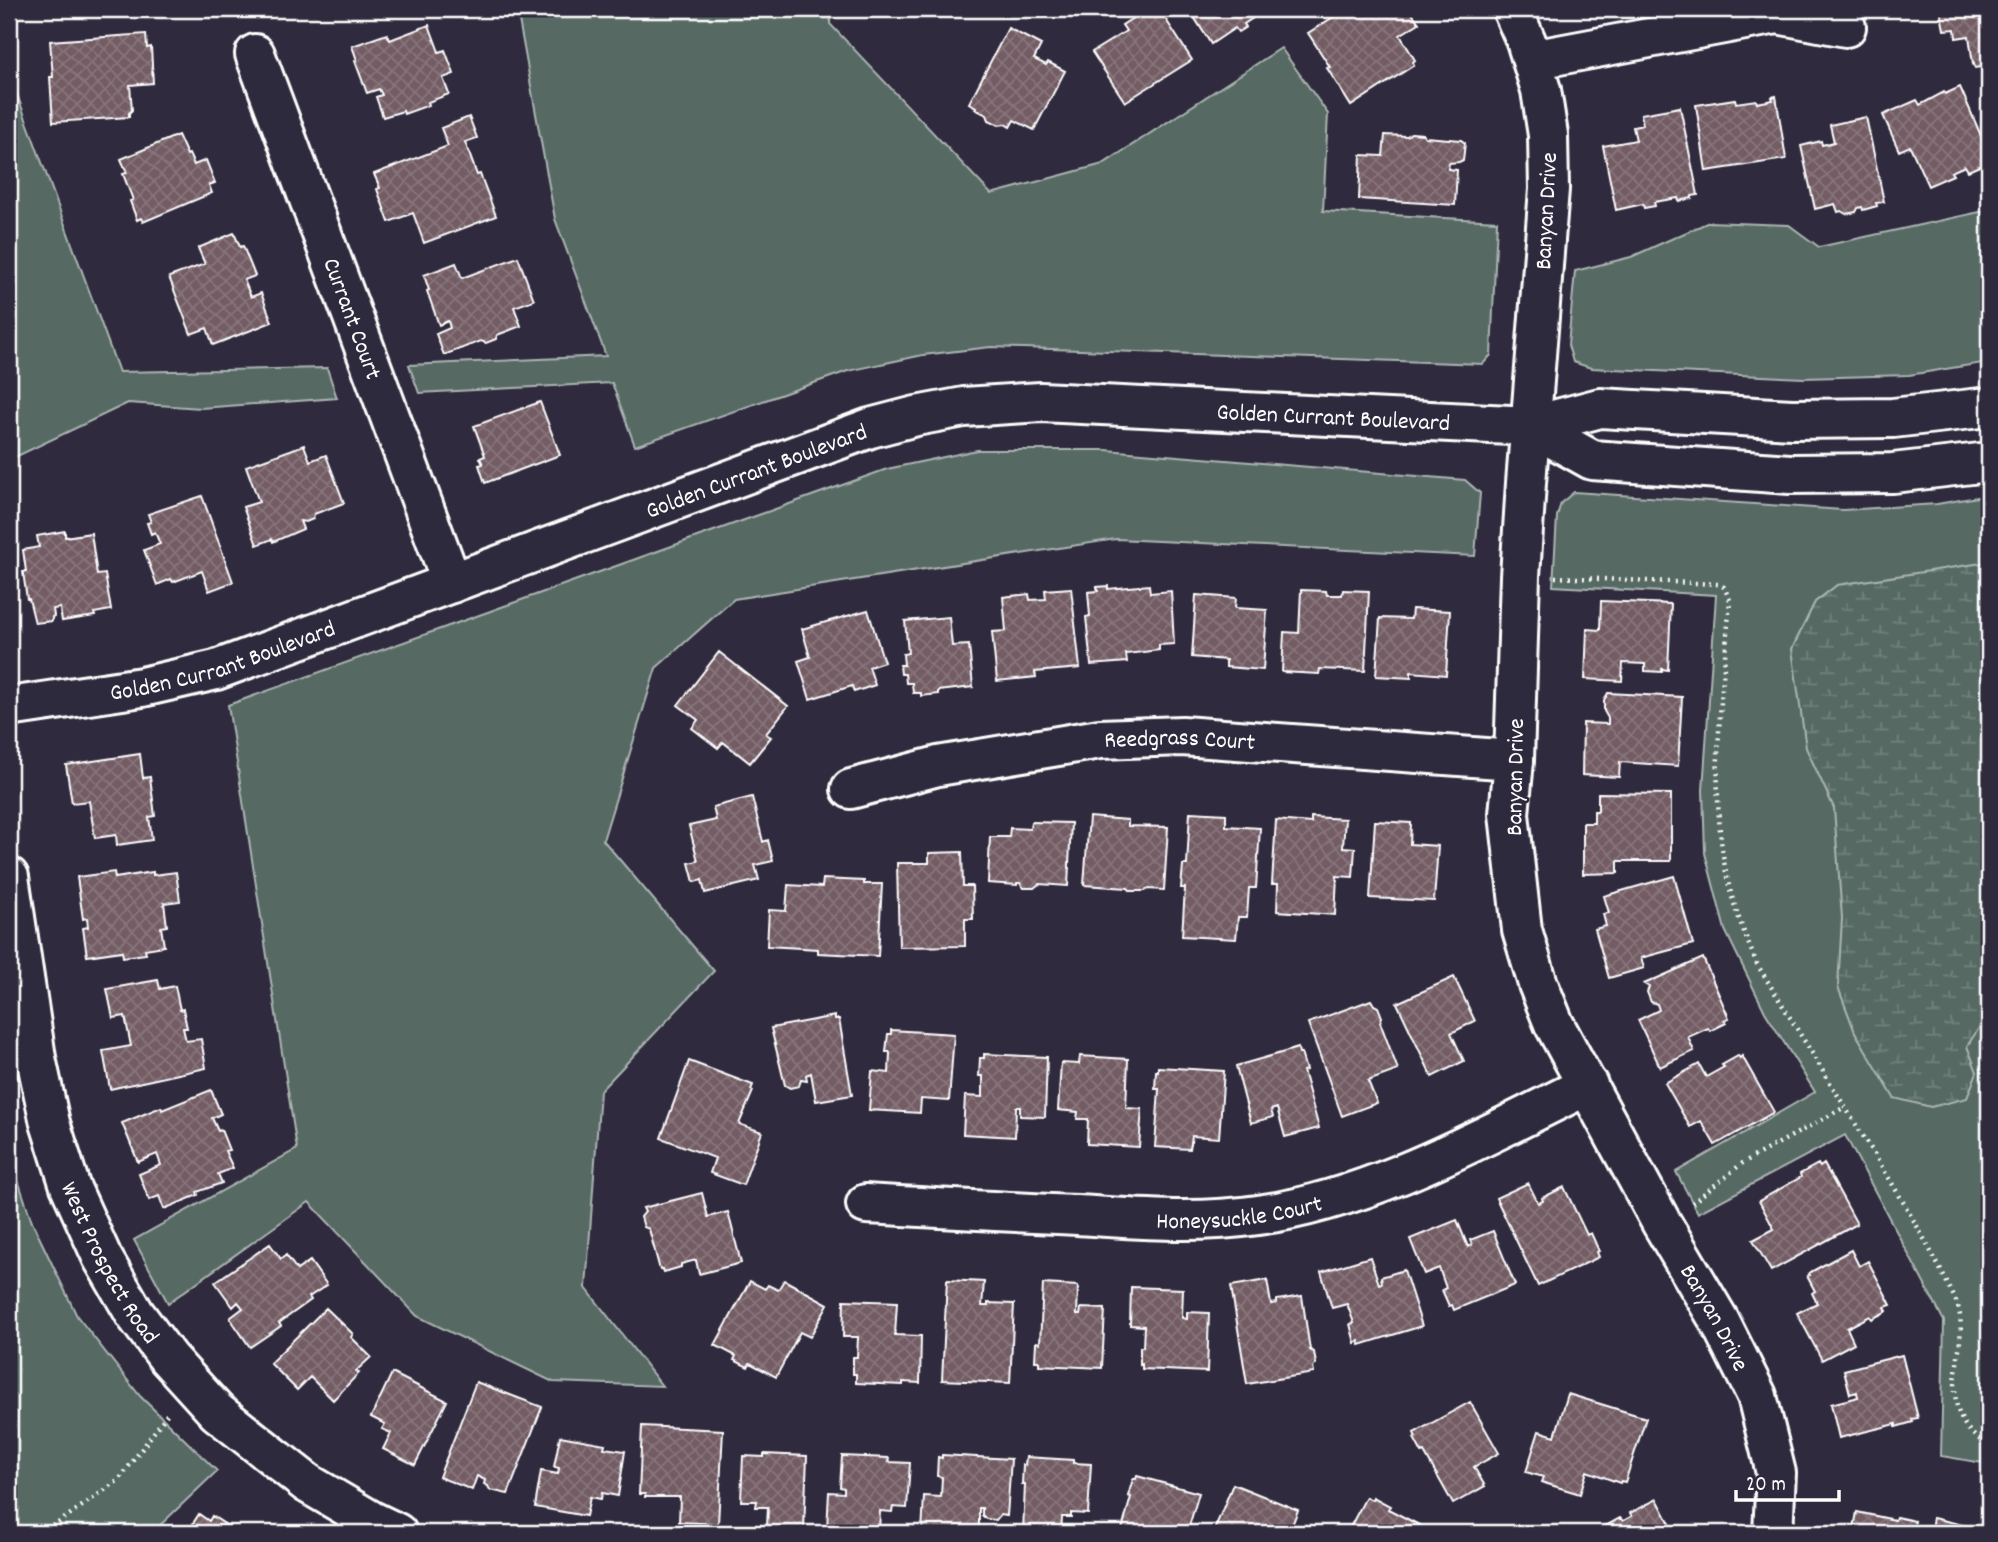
<svg xmlns="http://www.w3.org/2000/svg" width="1998" height="1542" font-family="Dekko,sans-serif">
	<defs>
		<pattern id="wetland-marsh" width="20" height="14" patternUnits="userSpaceOnUse" patternTransform="scale(1.75)"><rect width="20" height="14" fill="#576b64"/><path d="M1 5h8M5 5V1M11 12h8M15 12V8" fill="none" stroke="#70817b"/></pattern>
		<pattern id="building-cross-hatch" width="8" height="8" patternUnits="userSpaceOnUse" patternTransform="scale(1.75)"><rect width="8" height="8" fill="#735c64"/><path d="M0 0l8 8M0 8l8-8" fill="none" stroke="#88747b"/></pattern>
	</defs>
	<rect width="100%" height="100%" fill="#2f2a3d"/>
	<filter id="ink" filterUnits="userSpaceOnUse"><feTurbulence type="fractalNoise" baseFrequency=".0143" numOctaves="2"/><feDisplacementMap in="SourceGraphic" scale="14" xChannelSelector="R" yChannelSelector="G"/><feConvolveMatrix kernelMatrix="1 2 1 2 8 2 1 2 1" color-interpolation-filters="sRGB"/></filter>
	<g filter="url(#ink)">
		<path fill="#576b64" stroke="#abb5b2" stroke-width="2" d="M517 9H831L830 24 991 194 1103 164 1281 48 1328 114 1323 211 1497 221 1491 355 1483 364 991 347 923 355 848 371 635 446 612 383 419 393 409 365 606 356 555 219Z
			M9 58 15 89 119 372 327 368 337 398 201 408 128 403 9 460Z
			M1989 210V362L1909 375 1804 378 1591 368 1573 362 1568 345 1575 271 1631 257 1709 222 1789 225 1819 247Z
			M977 450H1106L1465 480 1480 493 1475 556 1116 539 734 599 656 668 603 840 714 971 600 1091 586 1288 662 1386 553 1382 417 1316 309 1202 168 1303 134 1240 297 1149 228 705 887 469Z
			M1574 492 1843 510 1937 504 1989 495V1464L1941 1456 1944 1321 1845 1135 1698 1213 1676 1172 1815 1092 1765 1012 1725 930 1705 853 1703 790 1716 595 1553 586 1557 516 1561 503Z
			M9 1153 32 1222 77 1316 140 1396 217 1471 152 1533H9Z"/>
		<path fill="url(#wetland-marsh)" stroke="#abb5b2" stroke-width="2" d="M1989 562V1013L1967 1046 1977 1072 1967 1098 1931 1107 1894 1098 1855 1032 1838 987 1842 918 1834 808 1806 748 1792 649 1815 602 1837 585Z"/>
		<path fill="url(#building-cross-hatch)" stroke="#fff" stroke-width="2" d="M907 9H968V10L907 12Z
			M1147 9H1159L1192 60 1125 102 1092 52 1126 31 1122 25Z
			M1189 9H1271L1267 12 1265 10 1244 24 1246 27 1238 32 1235 28 1211 44Z
			M1346 9H1409L1419 23 1400 35 1415 60 1413 62 1414 65 1351 106 1327 68 1330 67 1308 33Z
			M1940 9H1989V66L1975 68 1974 63 1973 64 1969 36 1956 38 1955 29 1944 30Z
			M429 25 439 52 445 50 454 74 443 78 449 94 428 102 429 105 404 114 403 111 383 117 376 97 382 95 379 89 367 93 355 61 357 60 352 46 387 34 390 40Z
			M1008 28 1041 45 1034 59 1046 65 1048 62 1065 71 1034 130 1014 120 1010 127 1005 124 999 125 989 120 987 115 975 109 976 107 969 103Z
			M146 34 147 48 151 47 153 83 130 85 132 110 129 113V117L53 122 50 77H53L50 41Z
			M1960 87 1989 154V162L1968 171 1965 166 1951 172 1953 175 1928 186 1910 146 1899 151 1883 115 1917 100 1920 105 1944 92 1945 94Z
			M1776 96 1786 159 1706 171 1696 105 1735 99 1736 103 1756 100 1757 103 1773 100 1772 97Z
			M1680 107 1698 195 1692 196V198L1679 201 1678 198 1654 202 1655 206 1644 208 1643 204 1616 210 1603 146 1636 140 1633 127 1643 125 1641 114Z
			M469 117 477 138 465 142 477 175 480 174 496 216 424 243 413 213 389 222 377 189 380 188 374 174 448 146 441 128Z
			M1866 117 1884 202 1876 203 1877 206 1863 210 1862 207 1858 208 1856 212 1846 214 1841 211 1838 212 1835 204 1815 209 1801 146 1821 141 1822 145 1834 142 1830 125Z
			M1411 133 1423 134 1425 137 1461 140 1465 143 1463 160 1459 162 1449 163 1448 169 1457 170 1455 205 1359 199 1361 155 1383 156 1385 135 1407 136Z
			M178 135 187 155 189 154 194 165 206 160 215 183 209 185 212 193 143 222 141 218 137 220 130 201 133 200 123 174 127 173 121 159Z
			M234 233 240 247 243 246 255 276 244 280 251 297 261 293 272 322 213 345 207 328 191 334 169 277 205 264 198 248Z
			M518 257 534 300 514 307 521 326 497 335 496 339 486 343 481 341 444 355 436 334 450 328 448 321 439 325 427 291 429 290 424 275 456 263 462 278Z
			M540 402 560 455 485 483 479 465 483 464 480 458 485 456 474 426Z
			M304 445 310 461 326 455 344 503 314 514 313 519 306 522 300 521 303 529 273 542 272 539 257 545 243 507 259 502 246 466Z
			M202 496 233 582 209 591 202 571 173 582 171 579 157 585 144 550 160 544 155 532 151 534 147 523 151 522 148 514Z
			M65 531V537L91 533 97 575 105 574 111 610 94 613 95 616 62 621 60 608 53 609 54 616 52 617V621L35 623 29 599H27L23 572 26 571 23 550 39 547 37 536Z
			M1149 585 1150 593 1171 591 1174 644 1159 645V650L1126 654 1127 662 1091 665 1086 617 1090 616 1088 592 1098 591 1097 587 1108 586V589Z
			M1071 588 1080 668 1035 672 1036 677 997 681 992 632 1006 631 1003 597 1029 594 1030 600 1046 599 1045 590Z
			M1301 590 1326 591 1327 595H1342L1343 590 1369 591 1365 671 1320 669 1319 674 1282 672 1284 632 1299 633Z
			M1196 595 1236 598 1235 608 1267 610 1263 670 1226 667V660L1192 657Z
			M1601 601 1671 604 1668 670 1662 669V672L1645 671V664L1623 663 1622 681 1585 679 1587 629 1600 630Z
			M1412 609 1450 611 1446 675 1411 672V678L1376 676 1380 618 1411 619Z
			M868 610 884 662 869 667 875 685 854 692 852 686 810 699 798 661 810 657 802 629Z
			M949 617 952 646 969 645 973 687 938 691V694L921 696V693H913L912 683H906L905 674H901L900 665H904L903 654 908 653 905 621Z
			M719 652 788 706 766 734 771 737 750 763 723 742 718 748 692 728 698 720 678 705Z
			M1608 693 1682 697 1678 766 1620 762 1619 777 1582 775 1583 723 1608 724V718L1604 711V700Z
			M140 754 143 778 150 777 155 816 149 817 152 840 117 845 116 835 95 838 89 801 72 803 66 765Z
			M1598 793 1671 794V861H1618V873L1583 874V823H1594V811H1598Z
			M752 797 763 842 768 840 773 861 755 865 759 880 705 893 702 880 694 882 689 863 698 861 689 826 716 820 713 807Z
			M1190 812 1226 814V826L1260 828 1256 888H1249L1247 917H1238L1236 939 1182 936 1185 888H1181L1183 865H1187Z
			M1089 817 1128 820V826L1168 827 1164 890 1148 889 1145 891H1131L1128 888 1084 885Z
			M1311 817 1345 819 1343 847 1355 848 1353 877 1337 876 1335 915 1277 911 1278 884H1272L1276 820 1311 823Z
			M1375 821 1411 823 1410 844 1438 846 1434 901 1370 898Z
			M1031 822 1071 823 1068 886 1039 884 1034 888H1024L1020 883H1017V885L988 883 990 837H1009L1010 828 1030 829Z
			M962 852 963 886H972L973 919H965V946L899 947 897 863H929V853Z
			M114 872 115 878 153 872V875L176 872 180 901 164 903 167 926 161 927 164 946 145 949 146 954 123 957 122 951 87 956 83 928 88 927 87 918 83 919 77 877Z
			M1674 876 1693 944 1641 958 1644 968 1609 978 1595 929 1606 926 1603 914 1609 913 1604 896Z
			M823 879 864 881V884H882L878 956 818 953V949L767 946 769 910 786 911 788 885 822 887Z
			M1703 958 1729 1018 1724 1020 1726 1023 1710 1031 1708 1028 1688 1037 1694 1051 1660 1067 1638 1020 1659 1010 1657 1004 1651 1002 1647 992 1649 987 1644 984Z
			M1454 977 1475 1021 1451 1033 1464 1061 1432 1077 1397 1003Z
			M158 980 160 989 175 986 180 1010 183 1009 187 1028H183L186 1041 201 1039 206 1068 110 1089 103 1051 131 1046 125 1016 113 1018 107 989Z
			M1371 1000 1374 1005 1378 1007 1382 1017 1380 1022 1398 1070 1368 1081 1377 1103 1342 1116 1308 1023Z
			M835 1016V1019H839L852 1095 816 1101 811 1073 806 1075 807 1081 801 1080 799 1086 790 1088 785 1085 771 1028Z
			M891 1030 954 1034 949 1101 921 1099 920 1113 869 1110 872 1071 889 1073 890 1052H886L888 1034H891Z
			M1298 1048 1299 1053H1301L1306 1070 1303 1071 1319 1128 1285 1137 1277 1108 1271 1110 1273 1117 1251 1123 1236 1066Z
			M984 1054 1047 1057 1045 1117 1020 1116V1107H1016L1015 1137 963 1134 965 1096 983 1097V1076H979L980 1058H984Z
			M1080 1056 1128 1059 1126 1108 1142 1109 1139 1147 1087 1144 1088 1119H1077L1078 1112 1058 1110 1061 1063 1079 1064Z
			M1738 1056 1740 1058 1742 1056 1774 1112 1715 1145 1701 1121 1690 1127 1665 1083 1699 1064 1706 1077 1724 1067 1722 1065Z
			M689 1061 753 1085 751 1090 753 1091 739 1124 762 1132 743 1185 710 1173 715 1158 661 1138Z
			M1158 1067 1224 1071 1219 1138 1192 1136 1190 1149 1155 1147 1159 1089H1155L1156 1071H1158Z
			M211 1090 221 1114 212 1118 218 1131 221 1130 229 1150 225 1151 233 1168 218 1174 222 1183 197 1192 198 1195 164 1209 159 1196 149 1200 139 1174 161 1165 157 1154 138 1162 122 1123 161 1107 162 1110Z
			M1818 1164 1820 1167 1824 1164 1857 1224 1771 1271 1753 1240 1774 1229 1759 1201 1801 1177 1800 1174Z
			M1528 1183 1538 1203 1543 1201 1542 1198 1564 1187 1587 1235 1591 1233 1599 1251 1597 1252 1599 1257 1538 1286 1496 1198Z
			M702 1193 708 1217 728 1212 741 1263 699 1274 696 1260 681 1264V1267L664 1272 663 1269 660 1270 649 1229 644 1227 641 1217 645 1212 643 1208Z
			M1457 1220 1468 1247 1472 1245 1470 1240 1493 1231 1515 1285 1454 1310 1452 1305 1449 1306 1442 1290 1446 1288 1439 1268 1424 1274 1410 1239Z
			M270 1244 281 1259 286 1255 297 1270 310 1261 327 1285 309 1297 311 1300 279 1323 281 1326 250 1347 230 1318 243 1308 238 1302 233 1307 215 1282Z
			M1851 1250 1859 1266 1868 1261 1891 1305 1885 1307 1887 1311 1872 1319 1870 1316 1847 1328 1854 1343 1822 1360 1797 1313 1817 1303 1812 1293 1815 1291 1807 1276 1810 1275 1809 1273Z
			M1370 1257 1379 1284 1382 1283 1381 1277 1404 1270 1422 1326 1360 1345 1359 1341 1355 1343 1350 1324 1354 1323 1347 1304 1332 1308 1321 1272Z
			M784 1280 828 1304 810 1337 800 1332 776 1377 750 1363 748 1367 734 1360 736 1356 715 1345 750 1281 765 1289 768 1285 778 1290Z
			M947 1280 984 1282 982 1306H988V1303L1014 1304 1010 1383 942 1380Z
			M1267 1280 1271 1304 1277 1303V1300L1302 1296 1310 1350 1314 1352 1316 1364 1313 1367 1314 1373 1247 1384 1231 1286Z
			M1043 1284 1078 1286 1077 1315H1080L1081 1308 1105 1309 1102 1368 1039 1365V1361H1035L1036 1342 1040 1343Z
			M1131 1287 1183 1289 1182 1318 1187 1319V1312L1209 1313 1207 1372 1142 1369V1364L1140 1365V1347H1143L1144 1326 1130 1325Z
			M844 1300 897 1302 895 1335 921 1336 920 1383 903 1382V1385L856 1383V1374H853V1357H857L858 1337H843Z
			M326 1308 353 1334 351 1337 371 1357 356 1371 359 1373 333 1400 310 1377 297 1390 270 1363Z
			M1902 1355 1918 1418 1912 1419 1913 1422 1896 1427V1424L1839 1438 1831 1404 1858 1397 1857 1392 1850 1394 1844 1370Z
			M392 1373 447 1401 415 1465 383 1449 391 1433 382 1429 385 1424 371 1417Z
			M476 1382 542 1407 508 1494 490 1490 488 1486 484 1484 485 1480 477 1476 472 1490 439 1477Z
			M1568 1394 1646 1418 1625 1482 1621 1481 1620 1483 1587 1471 1580 1494 1541 1482 1543 1477 1526 1472 1539 1431 1555 1436Z
			M1470 1402 1499 1453 1474 1467 1485 1486 1453 1504 1424 1452 1422 1453 1414 1438 1416 1437 1414 1433Z
			M642 1426 723 1430 718 1524 679 1522 680 1497H645V1494H639Z
			M560 1436 605 1444 604 1448 625 1451 618 1496 602 1493 601 1499 590 1497 586 1516 535 1507 541 1471 558 1474 559 1468 554 1467Z
			M764 1454 807 1456 804 1529 767 1527 768 1507H756L757 1501H741L743 1456 764 1457Z
			M942 1455 1011 1459 1007 1516 1000 1515 996 1520 986 1519 982 1515V1508H979V1528H973V1533H922L924 1496 941 1497 942 1477 937 1476 938 1457 942 1458Z
			M842 1456 889 1458 888 1462 910 1463 907 1508 893 1507 892 1512 880 1511 879 1532 827 1529 829 1492 844 1493V1488L840 1487Z
			M1026 1457 1073 1460V1463L1091 1464 1088 1514 1071 1513V1517H1062L1061 1533H1023L1025 1484H1022L1023 1465H1025Z
			M1137 1476 1199 1493 1187 1533H1121L1131 1497 1128 1496 1133 1479H1136Z
			M1233 1484 1298 1510 1289 1533H1213Z
			M1366 1497 1372 1500 1373 1497 1390 1506 1388 1509 1429 1530 1428 1533H1347Z
			M1657 1499 1675 1533H1593L1620 1518 1623 1521 1632 1516 1630 1513Z
			M1857 1512 1895 1520 1896 1517 1915 1521 1912 1533H1853Z
			M199 1514 209 1521 212 1516 231 1528 228 1533H187Z
			M1933 1518 1989 1531V1533H1930Z"/>
		<g fill="none" stroke-linecap="round" stroke-linejoin="round">
			<g stroke="#fff" stroke-width="44">
				<g id="minor">
					<path id="s1" d="M1512 9 1526 41 1541 90 1548 135 1549 189 1526 483 1520 576 1514 760 1509 814 1522 930 1538 984 1554 1024 1661 1222 1720 1322 1757 1396 1776 1473 1773 1533"/>
					<path id="s2" d="M255 54 452 583"/>
					<path d="M1532 60 1777 14 1846 27"/>
					<path d="M1531 426 1592 460 1790 474 1893 473 1989 462"/>
					<path id="s3" d="M9 707 142 687 216 670 870 428 916 416 964 407 1041 402 1531 426 1600 408 1792 419 1893 418 1989 407"/>
					<path id="s4" d="M851 789 938 766 1100 739 1182 736 1514 760"/>
					<path id="s5" d="M9 877 36 1058 50 1123 70 1186 102 1257 135 1314 168 1358 217 1412 307 1483 370 1520 397 1533"/>
					<path id="s6" d="M866 1204C937 1208 1007 1212 1078 1215 1138 1219 1198 1224 1258 1215 1371 1200 1486 1135 1588 1085"/>
				</g>
			</g>
			<path stroke="#fff" stroke-width="4.5" stroke-dasharray="2 5" stroke-linecap="butt" d="M1555 577 1718 584 1724 587 1730 600C1723 689 1709 779 1725 867 1731 901 1744 933 1757 964 1791 1019 1824 1073 1858 1128 1893 1184 1927 1240 1955 1299 1974 1338 1937 1390 1968 1429 1974 1436 1981 1441 1989 1445
				M1692 1203 1744 1162 1845 1107
				M32 1533 55 1525 119 1480 168 1413"/>
			<use href="#minor" stroke="#2f2a3d" stroke-width="38"/>
		</g>
	</g>
	<g text-anchor="middle" stroke-width="5" stroke-linejoin="round" paint-order="stroke">
		<g font-size="24" fill="#fff" stroke="#2f2a3d">
			<text transform="translate(1545 211) rotate(-87)" y="8">Banyan Drive</text>
			<text dy="8" stroke="none"><textPath href="#s2" startOffset="282">Currant Court</textPath></text>
			<text dy="8" stroke="none"><textPath href="#s3" startOffset="1374">Golden Currant Boulevard</textPath></text>
			<text dy="8" stroke="none"><textPath href="#s3" startOffset="786">Golden Currant Boulevard</textPath></text>
			<text dy="8" stroke="none"><textPath href="#s3" startOffset="219">Golden Currant Boulevard</textPath></text>
			<text dy="8" stroke="none"><textPath href="#s4" startOffset="334">Reedgrass Court</textPath></text>
			<text transform="translate(1514 777) rotate(-89)" y="8">Banyan Drive</text>
			<text dy="8" stroke="none"><textPath href="#s6" startOffset="374">Honeysuckle Court</textPath></text>
			<text dy="8" stroke="none"><textPath href="#s5" startOffset="402">West Prospect Road</textPath></text>
			<text dy="8" stroke="none"><textPath href="#s1" startOffset="1363">Banyan Drive</textPath></text>
		</g>
	</g>
	<rect width="1998" height="1542" fill="none" stroke="#2f2a3d" stroke-width="35"/>
	<rect x="18" y="18" width="1963" height="1507" fill="none" stroke="#fff" stroke-width="2.5" filter="url(#ink)"/>
	<path d="M1736 1490v10h103v-10" fill="none" stroke="#ffffff" stroke-width="3.5"/>
	<text x="1746" y="1490" font-size="21" fill="#ffffff" stroke="#2f2a3d" stroke-width="5" paint-order="stroke">20 m</text>
</svg>
